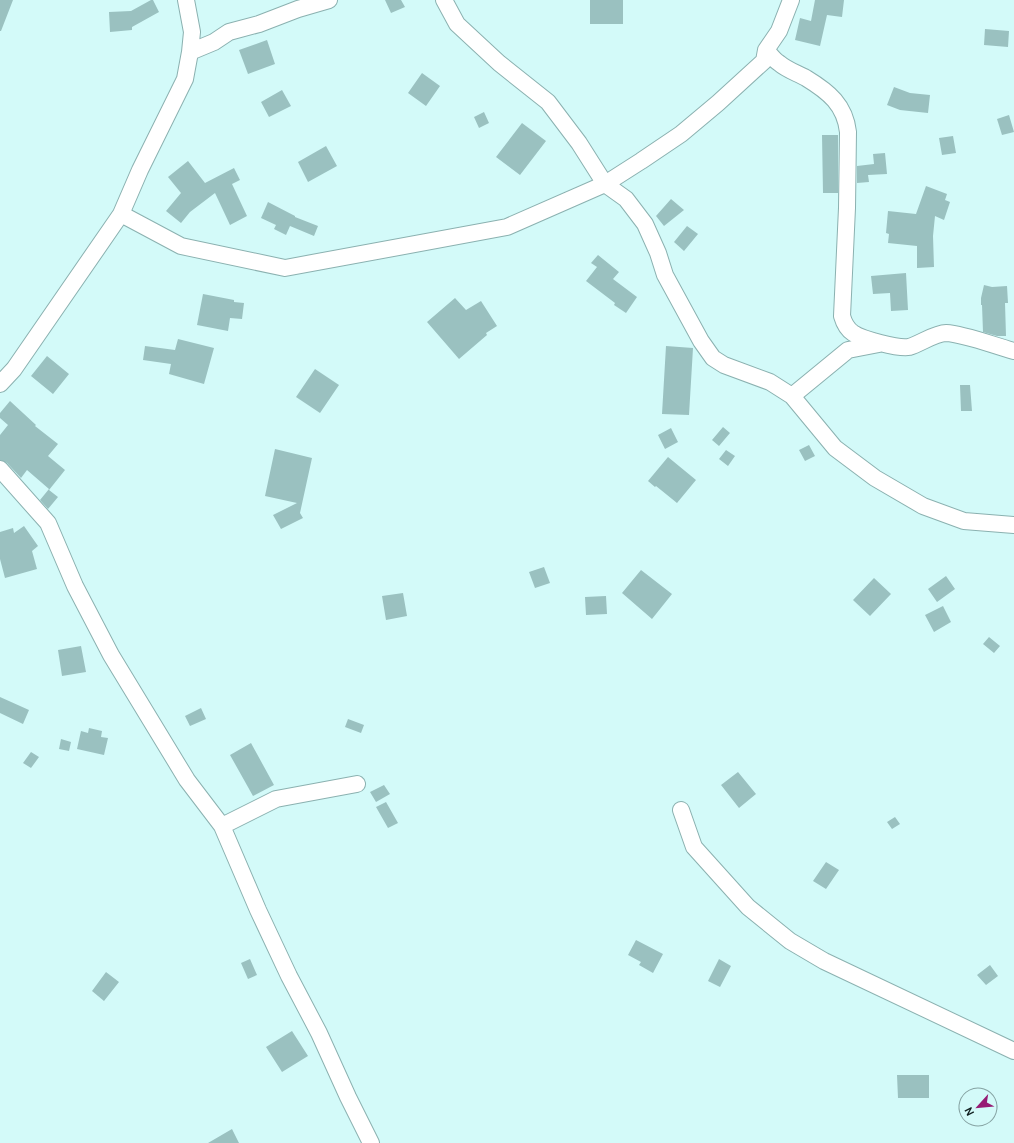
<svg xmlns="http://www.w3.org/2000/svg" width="1014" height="1143" font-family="Cabin,sans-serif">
	<rect width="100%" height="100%" fill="#d3faf9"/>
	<path fill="#9ac1c0" d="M0 0H13L1 31H0Z
		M151 0H153L159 12 132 27V30L110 32 109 12 131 11Z
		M385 0H401L405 7 391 13Z
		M590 0H623V24H590Z
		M815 0H844L842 17 827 15 820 46 795 40 800 18 811 21Z
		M985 29 1009 31 1008 47 984 45Z
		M267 40 275 64 248 74 239 50Z
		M422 73 440 86 426 106 408 93Z
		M894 87 910 93 930 95 928 113 900 110 887 105Z
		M282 90 291 106 269 117 261 102Z
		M484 112 489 123 479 128 474 117Z
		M1009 115 1014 132 1002 135 997 119Z
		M522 123 546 141 520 175 496 157Z
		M822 135H838V193H823Z
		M953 136 956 153 942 155 939 138Z
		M326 146 337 166 308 182 298 162Z
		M885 153 887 174 868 175 869 182 857 183V166L874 164 873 154Z
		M188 161 205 183 234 168 240 180 232 184 247 216 230 225 215 193 190 212 181 223 166 211 181 193 168 177Z
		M926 186 947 194 945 200 950 202 944 220 935 216 933 236 934 267 917 268V246L888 243 889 234 886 233 888 211 916 214Z
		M671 199 684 210 664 226 656 216Z
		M268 202 295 216V217L318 226 314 236 290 226 286 235 274 229 276 225 261 218Z
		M687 226 698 234 684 251 674 242Z
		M598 255 619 272 613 279 637 297 626 313 614 305 615 303 586 281 597 267 591 263Z
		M906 273 908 310 891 311 890 293 873 294 871 276Z
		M984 285 992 287 1007 286 1008 303H1005L1006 336H997L983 332 982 305H981V298Z
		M203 294 234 300V302L244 303 242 319 230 318 228 331 197 325Z
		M455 298 466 310 481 301 497 326 486 333 487 335 459 359 427 322Z
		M178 339 214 348 204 384 169 374 171 364 143 360 145 346 175 350Z
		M666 346 693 348 689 415 662 414Z
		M47 356 69 374 53 394 31 376Z
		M315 369 339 385 320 413 296 397Z
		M960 385H970L972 411H961Z
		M10 401 36 425 35 426 58 444 48 456 65 470 49 490 58 497 48 509 40 500 49 489 27 470 21 478 7 463 0 460V435L8 425 0 418V413Z
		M723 427 730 433 719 446 712 440Z
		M671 428 678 442 665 449 658 435Z
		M809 445 815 456 805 461 799 450Z
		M275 449 312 458 300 513 303 518 281 529 273 515 297 503 265 496Z
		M726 450 735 456 728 466 719 459Z
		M668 457 696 480 677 503 656 486 655 487 648 481Z
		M24 526 38 546 32 551 37 569 5 578 0 559V532L13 528 14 533Z
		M544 567 550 583 535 588 529 572Z
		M641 570 672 594 652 619 622 593Z
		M946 576 955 589 937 602 928 589Z
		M874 578 891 594 870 616 853 600Z
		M403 593 407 616 386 620 382 596Z
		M606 596 607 614 586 615 585 597Z
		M943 606 951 622 934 632 925 615Z
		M989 637 1000 646 994 653 983 644Z
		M81 646 86 672 62 676 58 650Z
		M0 697 29 710 23 724 0 713Z
		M201 708 206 719 190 726 185 716Z
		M348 719 364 725 361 733 345 727Z
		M89 728 102 731 101 737 108 738 104 755 77 749 81 731 88 733Z
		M61 739 71 742 69 751 59 749Z
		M251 743 274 785 253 796 230 755Z
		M31 752 39 757 31 768 23 763Z
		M738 772 756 794 739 808 721 785Z
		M384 785 390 794 376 802 370 792Z
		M386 802 398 823 388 828 376 807Z
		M895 817 900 824 892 829 887 822Z
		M826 862 839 870 826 889 813 881Z
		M636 940 663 954 653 973 639 965 641 962 628 955Z
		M250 959 257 975 248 979 241 963Z
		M719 959 731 966 720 987 708 981Z
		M990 965 998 976 986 985 977 975Z
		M106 972 119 982 104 1001 92 991Z
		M292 1031 308 1056 282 1072 266 1047Z
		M897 1075H929V1098H898Z
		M232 1129 239 1143H208Z"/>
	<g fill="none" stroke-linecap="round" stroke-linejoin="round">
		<g stroke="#8bb1b0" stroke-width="18">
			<path id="minor" d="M444 0 457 24 499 63 548 102 579 143 605 184 626 199 645 224 658 253 665 275 701 341 713 358 724 365 770 382 792 396 835 448 875 478 923 506 964 521 1014 525
				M766 50C770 54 774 60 779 63 787 70 797 73 806 78 829 92 845 105 848 132L847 208 842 316C844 323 847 329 853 333 861 339 899 349 909 347 920 344 935 333 946 333 965 334 995 346 1014 351
				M190 52 214 42 229 32 259 24 298 9 329 0
				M121 214 181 246 285 268 507 227 605 184 641 161 681 134 718 103 764 61 766 50 779 31 791 0
				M0 384 14 369 121 214 140 170 185 79 190 52 192 32 186 0
				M792 396 848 350 879 344
				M0 469 48 523 75 586 111 655 187 780 222 826 258 910 289 976 319 1033 348 1097 371 1143
				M681 810 694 847 748 907 790 941 824 961 1014 1051
				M222 826 276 799 357 784"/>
		</g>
		<use href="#minor" stroke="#fff" stroke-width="16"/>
	</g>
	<g transform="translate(978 1107) rotate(243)"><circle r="19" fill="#d3faf9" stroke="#85a2a2"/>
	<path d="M0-3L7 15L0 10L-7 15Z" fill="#961b74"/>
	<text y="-6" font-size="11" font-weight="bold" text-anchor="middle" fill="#101f1f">N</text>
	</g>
</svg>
